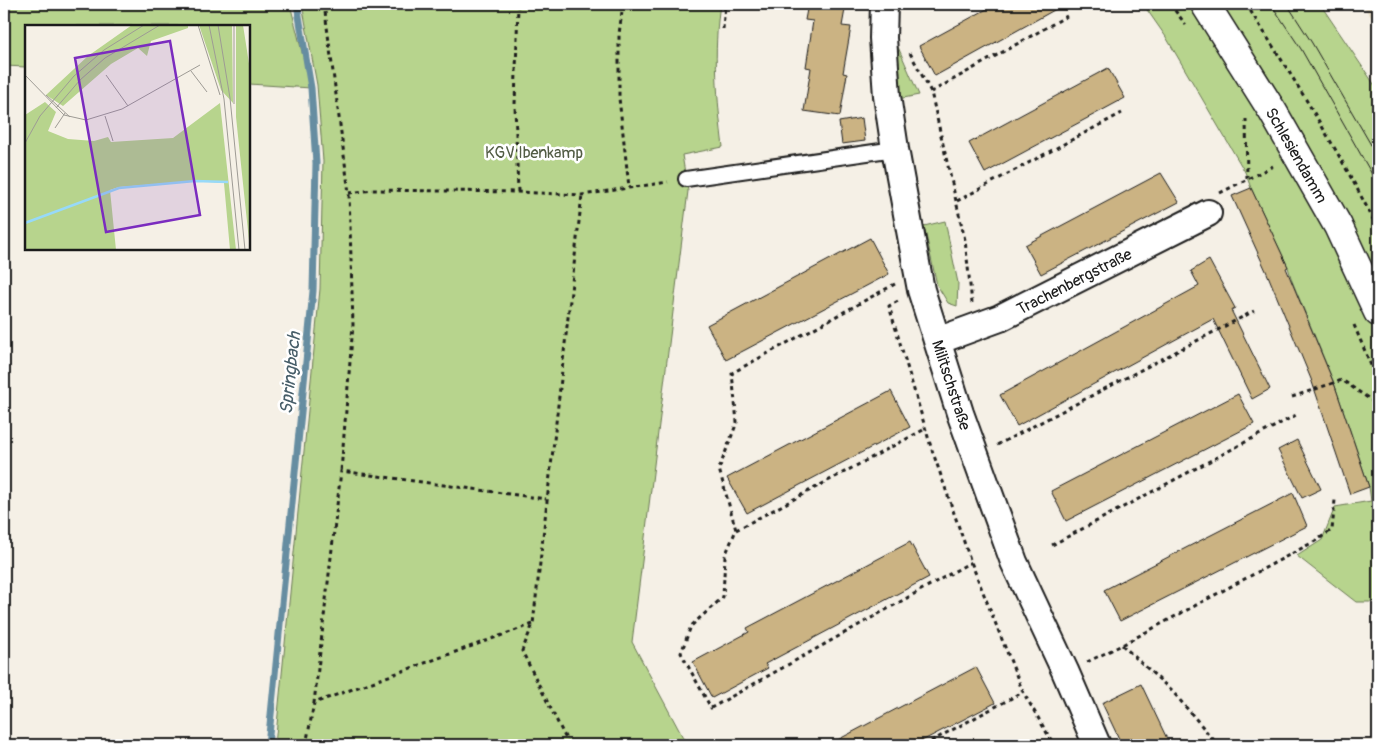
<svg xmlns="http://www.w3.org/2000/svg" width="1382" height="749" font-family="Pangolin,sans-serif">
	<rect width="100%" height="100%" fill="#f5f0e6"/>
	<filter id="ink" filterUnits="userSpaceOnUse"><feTurbulence type="fractalNoise" baseFrequency=".02" numOctaves="2"/><feDisplacementMap in="SourceGraphic" scale="10" xChannelSelector="R" yChannelSelector="G"/><feConvolveMatrix kernelMatrix="1 2 1 2 8 2 1 2 1" color-interpolation-filters="sRGB"/></filter>
	<g filter="url(#ink)">
		<path fill="#e8dec8" d="M1362 4H1378V27Z"/>
		<path fill="#b7d48d" stroke="#6a7854" d="M4 4H290L311 88 249 84V26H26V67L4 66Z
			M302 4H720C713 52 717 99 723 147L682 155 688 191 632 642 687 745H275L320 289 323 161 317 85Z
			M1143 4H1320L1378 90V602H1356L1297 556 1322 540 1335 507 1371 501 1369 487 1334 383 1292 281 1288 267 1251 188 1245 172 1166 37Z
			M891 31 919 95 898 99Z
			M945 221 958 283 957 306 948 303 937 285 924 226Z"/>
		<g fill="none" stroke-linecap="round" stroke-linejoin="round">
			<path stroke="#668da1" stroke-width="7" d="M268 745 313 291 316 163 311 88 297 4"/>
		</g>
		<path fill="#cbb383" stroke="#1c1c1c" d="M808 4H846L842 26 851 27 843 73 847 74 840 116 804 111 811 68 806 67 813 21 805 20Z
			M996 4H1065L935 76 919 46Z
			M1108 68 1125 98 985 173 969 143Z
			M862 118 865 141 842 144 839 122Z
			M1161 173 1179 202 1041 274 1025 245Z
			M1251 188 1288 267 1286 268 1335 386 1369 487 1350 494 1311 379 1267 273 1232 196Z
			M870 238 889 274 726 360 707 325Z
			M1209 260 1235 308 1231 310 1270 389 1252 399 1213 319 1017 426 1000 395 1199 286 1191 271Z
			M891 391 910 427 747 513 727 478Z
			M1238 394 1254 424 1066 521 1051 491Z
			M1297 440 1321 489 1302 498 1278 450Z
			M1293 493 1307 526 1120 621 1104 590Z
			M910 542 929 577 765 664 768 668 712 698 693 662 749 632 747 628Z
			M976 667 995 703 914 745H828Z
			M1141 684 1170 745H1122L1102 703Z"/>
		<g fill="none" stroke-linecap="round" stroke-linejoin="round">
			<g stroke="#1c1c1c" stroke-width="18">
				<path id="lane" d="M686 179 895 149"/>
			</g>
			<g stroke="#1c1c1c" stroke-width="30">
				<path id="street" d="M884 4 883 38 887 96 895 149 921 290 960 413 1014 562 1065 671 1097 745
					M937 341 1000 318 1208 213"/>
			</g>
			<g stroke="#1c1c1c" stroke-width="31">
				<path id="secondary" d="M1205 4 1273 112 1338 226 1378 312"/>
			</g>
			<path stroke="#1c1c1c" stroke-width="3" stroke-dasharray="4 4" stroke-linecap="butt" d="M324 4 349 193 353 325 341 471
				M518 4 515 105 518 192
				M623 4 619 34V98L629 187
				M1170 4 1186 25
				M1246 4C1293 77 1339 151 1378 229
				M723 29 725 4
				M910 53 931 92 965 240 972 303
				M931 92 1067 16
				M1246 119 1247 178
				M349 193 372 190 518 192 582 195 668 182
				M1220 193 1273 166
				M957 201 1122 113
				M895 284 732 373 737 422 719 469 736 530 725 556 723 597 691 626 681 653 711 708 971 562
				M898 301 889 306 931 447 971 562 1023 692 1054 745
				M1354 325 1378 382
				M1292 397 1342 380 1378 405
				M997 445 1254 311
				M736 530 925 429
				M1052 545 1298 414
				M533 624 314 703 341 471 546 499
				M1122 645 1173 692 1218 745
				M1087 662 1122 645 1317 540 1332 530 1335 500
				M306 745 314 703
				M569 745 522 651 533 624 582 195
				M924 745 1023 692"/>
			<use href="#lane" stroke="#fff" stroke-width="14"/>
			<use href="#street" stroke="#fff" stroke-width="26"/>
			<use href="#secondary" stroke="#fff" stroke-width="28"/>
			<path stroke="#1c1c1c" stroke-width="1" d="M1271 4 1301 49 1378 185
				M1287 4 1312 43 1378 157"/>
		</g>
	</g>
	<g text-anchor="middle" stroke-width="5" stroke-linejoin="round" paint-order="stroke">
		<g font-size="16" fill="#525c44" stroke="#fff">
			<text x="534" y="158">KGV Ibenkamp</text>
		</g>
		<g font-size="16" fill="#1c1c1c" stroke="#fff">
			<text transform="translate(1297 155) rotate(60)" y="6">Schlesiendamm</text>
			<text transform="translate(1074 281) rotate(-27)" y="6">Trachenbergstraße</text>
			<text transform="translate(952 385) rotate(72)" y="6">Militschstraße</text>
		</g>
		<g font-size="18" font-style="italic" fill="#475e69" stroke="#fff">
			<text transform="translate(290 373) rotate(-84)" y="6">Springbach</text>
		</g>
	</g>
	<g transform="translate(25 25)">
		<rect width="225" height="225" fill="#f5f0e6"/>
		<path d="M107 0H163V3L126 16 122 31 113 23 86 39 38 81 21 70 63 31ZM174 0H207L208 78 196 65ZM211 0H218L225 45V225L211 92ZM20 77 31 87 23 106 43 114 69 116 83 112 86 117 148 113 195 78 211 225H205L199 158 169 156 94 162 85 165 12 192 85 165 91 225H0V90Z" fill="#b7d48d"/>
		<path fill="none" stroke="#97d9f9" stroke-width="2.5" d="M0 198 94 163 170 156 203 157"/>
		<path fill="none" stroke="#9e9b95" stroke-width="1" d="M173 0 195 70M184 0 199 74 214 225M193 0 205 73 220 225M166 46 182 67M0 50 39 90 61 95 97 84 175 40M81 50 103 81M21 70 45 92M209 79V0M31 83 55 55 80 33 135 0M80 91 88 116M30 103 40 88M0 118 15 91 49 51 79 25 119 0"/>
		<path fill="#7b2cbf" fill-opacity="0.15" stroke="#7b2cbf" stroke-width="2.5" d="M145 16 175 190 81 207 50 33Z"/>
		<rect width="225" height="225" fill="none" stroke="#1c1c1c" stroke-width="2.5"/>
	</g>
	<rect width="1382" height="749" fill="none" stroke="#fff" stroke-width="20"/>
	<rect x="10" y="10" width="1362" height="729" fill="none" stroke="#1c1c1c" stroke-width="2" filter="url(#ink)"/>
</svg>
